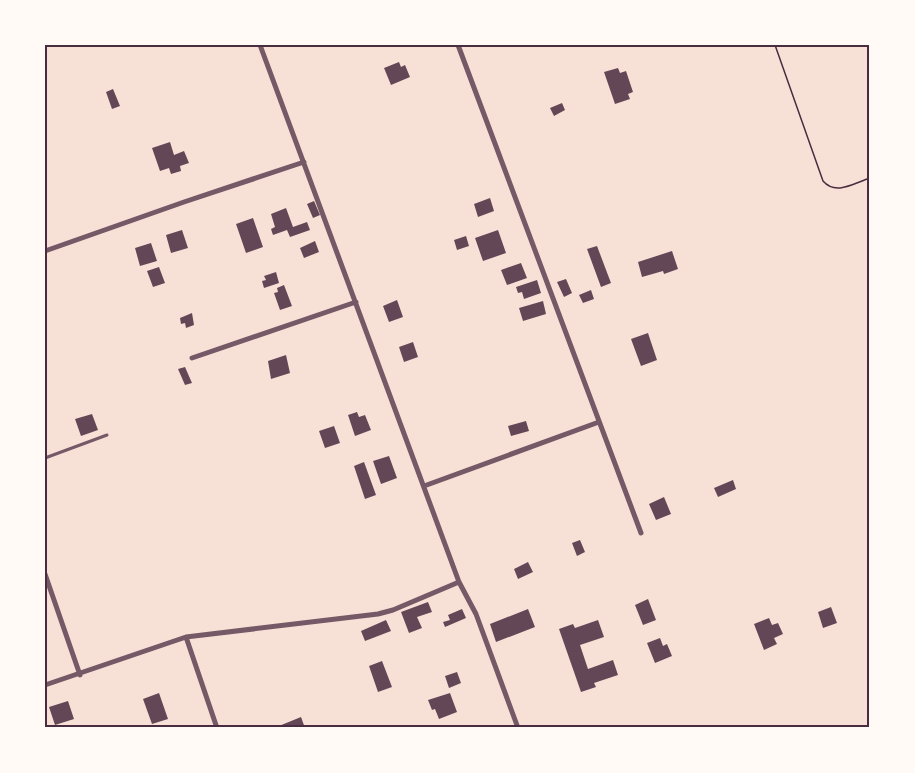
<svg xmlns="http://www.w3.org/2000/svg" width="915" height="773" font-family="'Source Serif 4',serif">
	<rect width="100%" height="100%" fill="#f7e1d7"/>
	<path fill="#644757" d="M399 62 401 67 405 65 410 77 391 85 384 68Z
		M618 68 620 73 626 71 633 92 628 94 630 99 615 104 604 72Z
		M113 89 120 106 112 109 106 92Z
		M562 103 565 110 554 116 550 108Z
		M170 142 174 155 184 151 189 163 180 166 181 171 171 174 169 168 160 171 152 148Z
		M490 198 494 211 478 217 474 204Z
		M314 201 320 215 313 218 307 204Z
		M286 208 293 227 307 222 310 230 290 237 287 230 273 235 271 229 275 227 271 214Z
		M253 218 263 247 246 253 236 224Z
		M182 230 188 248 171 253 166 235Z
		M498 230 506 253 483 261 475 238Z
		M466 236 469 246 457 250 454 240Z
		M315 241 319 252 304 258 300 248Z
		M151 243 157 261 140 266 135 248Z
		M597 246 611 283 601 287 587 249Z
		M672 251 678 269 664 274 663 271 642 277 638 262Z
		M521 263 527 278 507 285 501 270Z
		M159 267 165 283 153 287 147 271Z
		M276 272 279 283 264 288 262 281 266 280 264 276Z
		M566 279 572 293 564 297 557 282Z
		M537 280 541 293 524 299 522 292 518 293 516 287Z
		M284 285 292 306 280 310 274 293 278 292 277 288Z
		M591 290 594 299 583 303 579 295Z
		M397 300 403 317 389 322 383 306Z
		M543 301 546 314 523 321 519 308Z
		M192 313 194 325 186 328 185 323 181 324 180 318Z
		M648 333 657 360 641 366 631 339Z
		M413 342 418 357 404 362 399 347Z
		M286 355 290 373 271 379 268 361Z
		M185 367 192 383 185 385 178 369Z
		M357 412 359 417 365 415 371 430 355 436 348 415Z
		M92 414 98 430 81 436 75 419Z
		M526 421 529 431 511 436 508 426Z
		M334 426 340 443 325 448 319 431Z
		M389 456 397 478 381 484 373 461Z
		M364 462 376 495 365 499 354 466Z
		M733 480 736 489 718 497 714 488Z
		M664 497 671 514 656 520 649 504Z
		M580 540 585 552 577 556 572 543Z
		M528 562 533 572 518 579 514 569Z
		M648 599 656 620 643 625 635 605Z
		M428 602 432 612 417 617 422 628 409 633 401 612Z
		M831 607 837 623 823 628 818 612Z
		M462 609 466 618 445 627 443 622 450 620 448 615Z
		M528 609 535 627 496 642 490 624Z
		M769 618 772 625 778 623 783 634 774 638 777 644 764 650 754 624Z
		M386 620 391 631 365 641 361 631Z
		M598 620 604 637 580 645 588 669 613 660 618 675 594 683 596 687 581 692 559 629 573 624 575 628Z
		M660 638 663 646 667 644 672 656 655 663 647 643Z
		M382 661 392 687 378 692 369 666Z
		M457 672 461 683 449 688 445 676Z
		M159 693 168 719 152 724 143 699Z
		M450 693 457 712 439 719 435 709 432 710 428 700Z
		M68 701 74 719 55 725 49 707Z
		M301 717 305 728H274Z"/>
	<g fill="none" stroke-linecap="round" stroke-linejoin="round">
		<path stroke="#4a2c40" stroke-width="1.5" d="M775 45 823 181C836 196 854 183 870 178"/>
		<path stroke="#755966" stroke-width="3" d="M45 458 107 435"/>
		<path stroke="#755966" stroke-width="5" d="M260 45 459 582 476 614 518 728
			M458 45 641 533
			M45 251 184 202 304 162
			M192 358 356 302
			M424 486 599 422
			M45 574 80 675
			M186 637 217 728
			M45 685 186 637 378 614 393 610 459 582"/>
	</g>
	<rect width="915" height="773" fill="none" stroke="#fffaf5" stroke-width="93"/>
	<rect x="46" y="46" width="822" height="680" fill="none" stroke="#4a2c40" stroke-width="2"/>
</svg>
